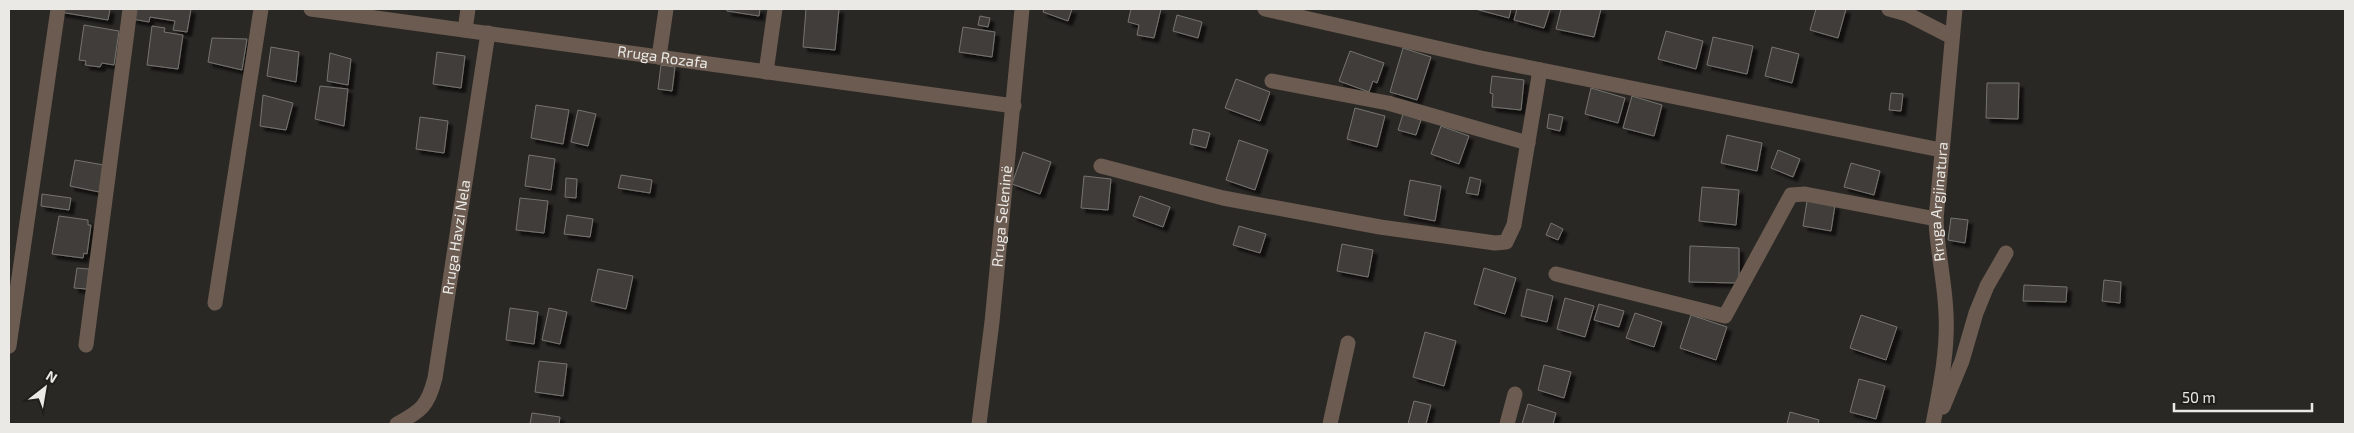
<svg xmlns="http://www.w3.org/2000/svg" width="2354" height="433" font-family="'Exo 2',sans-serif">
	<defs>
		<filter id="shadow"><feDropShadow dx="4.5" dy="4.5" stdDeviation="1" flood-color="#0009"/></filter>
	</defs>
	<rect width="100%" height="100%" fill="#2a2825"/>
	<path fill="#3f3e3a" stroke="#76746f" filter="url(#shadow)" d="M60 9H110L108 20 60 12Z
		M134 9H191L187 32 173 30 175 21 150 17 149 22 132 19Z
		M727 9H760L759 16 727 11Z
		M806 9H839L835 50 803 47Z
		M1044 9H1072L1068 21 1043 12Z
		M1131 9H1161L1154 38 1137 35 1139 25 1128 22Z
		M1475 9H1511L1509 18Z
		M1517 9H1550L1544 28 1514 20Z
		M1561 9H1601L1594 37 1556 29Z
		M1816 9H1846L1838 38 1810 30Z
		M1177 15 1202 22 1198 38 1173 31Z
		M980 16 990 18 988 27 978 25Z
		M84 25 119 31 114 65 102 63 100 67 85 65 86 61 79 60Z
		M152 26 165 28 164 32 183 35 178 69 147 65Z
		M963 27 995 32 992 57 959 52Z
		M1666 31 1703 41 1696 69 1658 59Z
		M1713 37 1753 46 1747 74 1707 65Z
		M212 38 247 39 242 70 208 62Z
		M271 47 299 52 296 82 267 76Z
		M1772 47 1799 54 1792 83 1765 76Z
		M1403 48 1431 57 1417 100 1390 92Z
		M1350 51 1384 63 1377 83 1373 81 1369 92 1339 81Z
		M437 52 465 56 461 88 433 84Z
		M330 53 351 59 348 85 327 81Z
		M661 65 675 67 672 91 658 89Z
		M1492 76 1524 80 1521 110 1492 107 1493 94 1490 93Z
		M1236 79 1270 92 1260 121 1225 108Z
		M1987 83H2019L2018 119 1986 118Z
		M320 86 348 89 344 126 315 119Z
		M1591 88 1625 98 1618 123 1585 114Z
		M1891 93 1903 94 1901 111 1889 110Z
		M263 95 293 103 286 130 260 126Z
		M1632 96 1662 105 1654 136 1623 128Z
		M536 105 569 110 563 144 531 138Z
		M1355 108 1385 116 1377 147 1347 139Z
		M578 110 596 114 588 146 571 142Z
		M1403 114 1421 120 1416 135 1398 130Z
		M1549 114 1563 117 1560 131 1547 128Z
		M420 117 448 121 444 153 416 149Z
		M1441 126 1469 136 1459 164 1431 154Z
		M1193 129 1210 133 1206 148 1190 144Z
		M1727 135 1762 143 1757 171 1721 163Z
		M1239 140 1268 150 1255 190 1226 180Z
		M1778 150 1800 159 1793 177 1771 168Z
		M1023 152 1051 162 1040 194 1012 184Z
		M529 155 555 159 551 190 525 186Z
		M75 160 104 165 99 192 70 186Z
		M1851 163 1880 171 1874 195 1844 187Z
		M621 175 652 180 650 193 618 188Z
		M1084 176 1111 179 1108 210 1081 208Z
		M1470 177 1481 180 1478 195 1466 193Z
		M566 178 577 179 576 198 565 197Z
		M1410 180 1441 186 1435 221 1404 215Z
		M1702 187 1739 190 1736 225 1699 221Z
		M42 194 71 198 69 210 41 206Z
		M1140 196 1170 207 1163 227 1133 216Z
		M520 198 548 201 544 233 516 230Z
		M1807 201 1835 205 1831 231 1803 226Z
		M567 215 593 219 590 237 564 234Z
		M59 216 88 220V225H91L87 254 84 253 83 258 52 254Z
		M1951 218 1968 220 1965 243 1948 240Z
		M1551 223 1563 229 1558 240 1546 235Z
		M1239 226 1266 234 1260 253 1233 245Z
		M1342 244 1373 250 1368 277 1337 271Z
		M1690 246 1739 248V283L1689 282Z
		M77 268 89 269 87 289 74 288Z
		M1484 268 1516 278 1505 314 1474 304Z
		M598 269 633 276 626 309 591 301Z
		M2104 280 2121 282 2120 303 2102 301Z
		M2024 285 2067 287 2066 302 2023 301Z
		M1527 289 1553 296 1547 322 1521 316Z
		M1565 298 1594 306 1585 337 1557 329Z
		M1599 304 1624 311 1619 327 1594 320Z
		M510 308 538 312 534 344 506 340Z
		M549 308 567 312 560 344 542 340Z
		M1635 313 1662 322 1654 347 1626 338Z
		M1691 315 1727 327 1716 360 1680 348Z
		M1861 315 1897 327 1886 360 1850 348Z
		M1425 332 1456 341 1444 386 1413 377Z
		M539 361 567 364 563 396 535 392Z
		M1544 365 1571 372 1564 398 1538 390Z
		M1859 379 1885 386 1876 419 1850 412Z
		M1414 401 1431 405 1426 424H1408Z
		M1528 404 1556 413 1553 424H1522Z
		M1790 412 1819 420 1818 424H1787Z
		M532 413 560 417 559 424H530Z"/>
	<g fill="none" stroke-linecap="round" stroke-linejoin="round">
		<g stroke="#6b5b50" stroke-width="15">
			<path id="s1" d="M311 9 1014 106"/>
			<path d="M1265 9 1481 58 1941 150"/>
			<path d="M1889 9 1907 14 1952 37"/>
			<path d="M465 30 468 9"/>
			<path d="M659 57 666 9"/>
			<path d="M766 72 775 9"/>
			<path d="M1272 81 1388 103 1528 143"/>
			<path d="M1101 166 1223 198 1380 227 1495 243 1506 242 1514 225 1540 70"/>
			<path d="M1556 274 1725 316 1791 195 1805 194 1936 219"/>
			<path d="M215 303 261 9"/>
			<path d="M86 345 130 9"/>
			<path d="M9 346 58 9"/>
			<path d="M1943 407 1962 361 1976 313 1987 286 2006 253"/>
			<path id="s2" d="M397 424C421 411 428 406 435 378L488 33"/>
			<path id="s3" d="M979 424 992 322 1022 9"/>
			<path d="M1330 424 1348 343"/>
			<path d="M1507 424 1515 394"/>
			<path id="s4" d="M1933 424C1940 388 1948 351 1946 314 1945 282 1937 251 1936 219L1955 9"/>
		</g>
	</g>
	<g text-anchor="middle" stroke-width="4.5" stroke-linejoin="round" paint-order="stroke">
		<g font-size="15" fill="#eae9e6" stroke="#201f1b">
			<text dy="5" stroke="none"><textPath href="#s1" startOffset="355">Rruga Rozafa</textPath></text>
			<text dy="5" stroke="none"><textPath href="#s4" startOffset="224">Rruga Argjinatura</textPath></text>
			<text dy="5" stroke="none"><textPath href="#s3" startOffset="209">Rruga Seleninë</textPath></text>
			<text dy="5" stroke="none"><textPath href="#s2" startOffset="205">Rruga Havzi Nela</textPath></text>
		</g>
	</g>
	<rect width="2354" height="433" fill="none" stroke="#eae9e6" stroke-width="20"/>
	<g transform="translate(45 388) rotate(31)" stroke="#201f1b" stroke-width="4" paint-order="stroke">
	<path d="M0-4L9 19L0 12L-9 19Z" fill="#eae9e6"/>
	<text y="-8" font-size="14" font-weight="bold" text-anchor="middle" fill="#eae9e6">N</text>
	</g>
	<path d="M2174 403v8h138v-8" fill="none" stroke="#eae9e6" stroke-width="2.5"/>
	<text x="2182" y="403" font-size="15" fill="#eae9e6" stroke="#201f1b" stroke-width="4" paint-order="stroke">50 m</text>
</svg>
